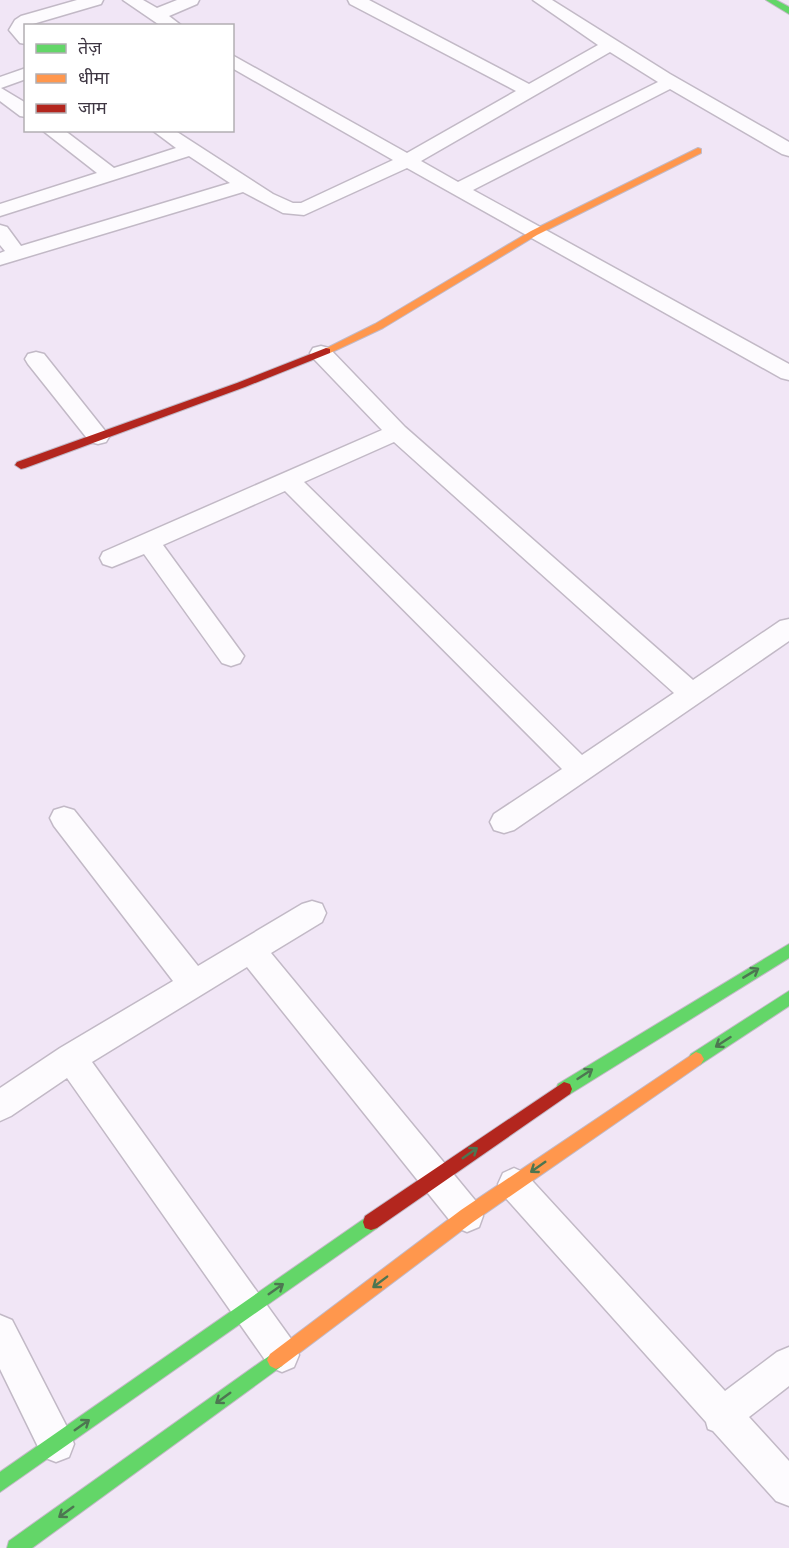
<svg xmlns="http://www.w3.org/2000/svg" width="789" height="1548" font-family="'PT Sans','Noto Sans Devanagari',sans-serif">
	<rect width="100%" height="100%" fill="#f1e6f6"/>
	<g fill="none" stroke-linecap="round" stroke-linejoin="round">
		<g stroke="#c2b9c6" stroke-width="3">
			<path id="street" d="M77 0H103L101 4 26 26V44L20 43 9 30 15 20 21 16Z
				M123 0H143L157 8 177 0H199L197 4 169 16 182 26H161Z
				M348 0H369L529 84 598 45 533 0H552L670 74 789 142V156L782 154 670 89 473 190 789 364V380L781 378 407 168 304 215 283 213 243 192 0 265V253L5 251 0 245V225L7 227 21 246 230 183 189 156 0 216V204L97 173 42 130H64L114 168 176 148 152 130H174L273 194 293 203H301L393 160 232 68V55L407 153 516 91 350 4ZM610 52 658 82 458 182 421 161Z
				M26 68V79L1 88 26 103V117L20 116 0 101V77Z
				M321 346 329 348 405 427 693 680 780 621 789 619V641L514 830 504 833 494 830 490 822 494 814 562 769 285 491 163 545 244 656 240 663 231 666 222 663 144 554 112 567 103 564 100 558 103 552 382 430 313 358 310 353 313 348ZM394 442 674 693 582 755 304 482Z
				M36 352 44 354 106 432 109 437 106 442 98 444 90 442 28 364 25 359 28 354Z
				M64 807 74 810 198 966 302 904 312 901 322 904 326 913 322 922 271 953 479 1205 483 1216 479 1227 467 1232 455 1227 247 967 92 1062 294 1343 299 1355 294 1367 282 1372 270 1367 67 1078 11 1116 0 1121V1088L60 1048 173 981 54 826 50 818 54 810Z
				M514 1168 525 1173 725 1391 777 1352 789 1347V1386L749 1417 789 1461V1506L776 1501 713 1431 708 1429 706 1422 503 1195 498 1184 503 1173Z
				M0 1315 12 1320 69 1431 74 1444 69 1457 56 1462 43 1457 0 1369Z"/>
		</g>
		<g stroke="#c2b9c6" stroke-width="2">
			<path id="fast" d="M766 0H776L789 7V14Z
				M789 944V958L570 1094 564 1096 558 1094 556 1089 558 1084Z
				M789 991V1006L701 1064 696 1066 691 1064 688 1059 691 1054Z
				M371 1214 377 1216 379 1222 377 1228 0 1492V1472Z
				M276 1351 282 1354 285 1360 282 1366 32 1548H7L9 1541Z"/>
		</g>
		<g stroke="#c2b9c6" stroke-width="2">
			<path id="slow" d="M698 148 701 149V153L537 235 383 328 330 353H322L321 351 375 324 531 231Z
				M696 1052 701 1054 704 1059 701 1064 473 1222 282 1366 276 1369 270 1366 267 1360 270 1354 461 1210Z"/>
		</g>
		<g stroke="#c2b9c6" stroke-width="2">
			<path id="jam" d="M326 348 330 349V353L245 387 25 468 21 469 15 465 17 462 237 383Z
				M564 1082 570 1084 572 1089 570 1094 377 1228 371 1230 365 1228 363 1222 365 1216Z"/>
		</g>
		<use href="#street" fill="#fdfbfe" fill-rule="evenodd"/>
		<use href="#fast" fill="#63d668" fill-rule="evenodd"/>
		<use href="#slow" fill="#ff974d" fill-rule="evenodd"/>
		<use href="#jam" fill="#b3261e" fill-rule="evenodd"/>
	</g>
	<defs><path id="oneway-shaft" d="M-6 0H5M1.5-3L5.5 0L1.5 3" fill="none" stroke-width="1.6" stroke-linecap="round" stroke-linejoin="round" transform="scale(1.5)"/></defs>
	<g stroke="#4d7651">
		<use href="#oneway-shaft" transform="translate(751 973) rotate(-31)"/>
		<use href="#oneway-shaft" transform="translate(723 1042) rotate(147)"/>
		<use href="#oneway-shaft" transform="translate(585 1074) rotate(-33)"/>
		<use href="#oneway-shaft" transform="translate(470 1153) rotate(-35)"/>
		<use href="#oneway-shaft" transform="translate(538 1167) rotate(145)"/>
		<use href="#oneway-shaft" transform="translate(380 1282) rotate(143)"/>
		<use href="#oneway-shaft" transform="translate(276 1289) rotate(-35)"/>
		<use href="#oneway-shaft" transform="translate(223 1398) rotate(144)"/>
		<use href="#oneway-shaft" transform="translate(82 1425) rotate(-35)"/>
		<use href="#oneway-shaft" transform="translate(66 1512) rotate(144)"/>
	</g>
	<rect x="24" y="24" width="210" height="108" fill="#ffffff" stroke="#b2afb3" stroke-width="1.5"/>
	<rect x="36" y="44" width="30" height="9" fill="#63d668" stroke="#b2afb3" stroke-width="1.5"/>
	<text x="78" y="54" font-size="18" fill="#3e3642">तेज़</text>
	<rect x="36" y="74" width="30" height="9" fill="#ff974d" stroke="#b2afb3" stroke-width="1.5"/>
	<text x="78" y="84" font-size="18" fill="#3e3642">धीमा</text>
	<rect x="36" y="104" width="30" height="9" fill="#b3261e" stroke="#b2afb3" stroke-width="1.5"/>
	<text x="78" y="114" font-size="18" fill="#3e3642">जाम</text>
</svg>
